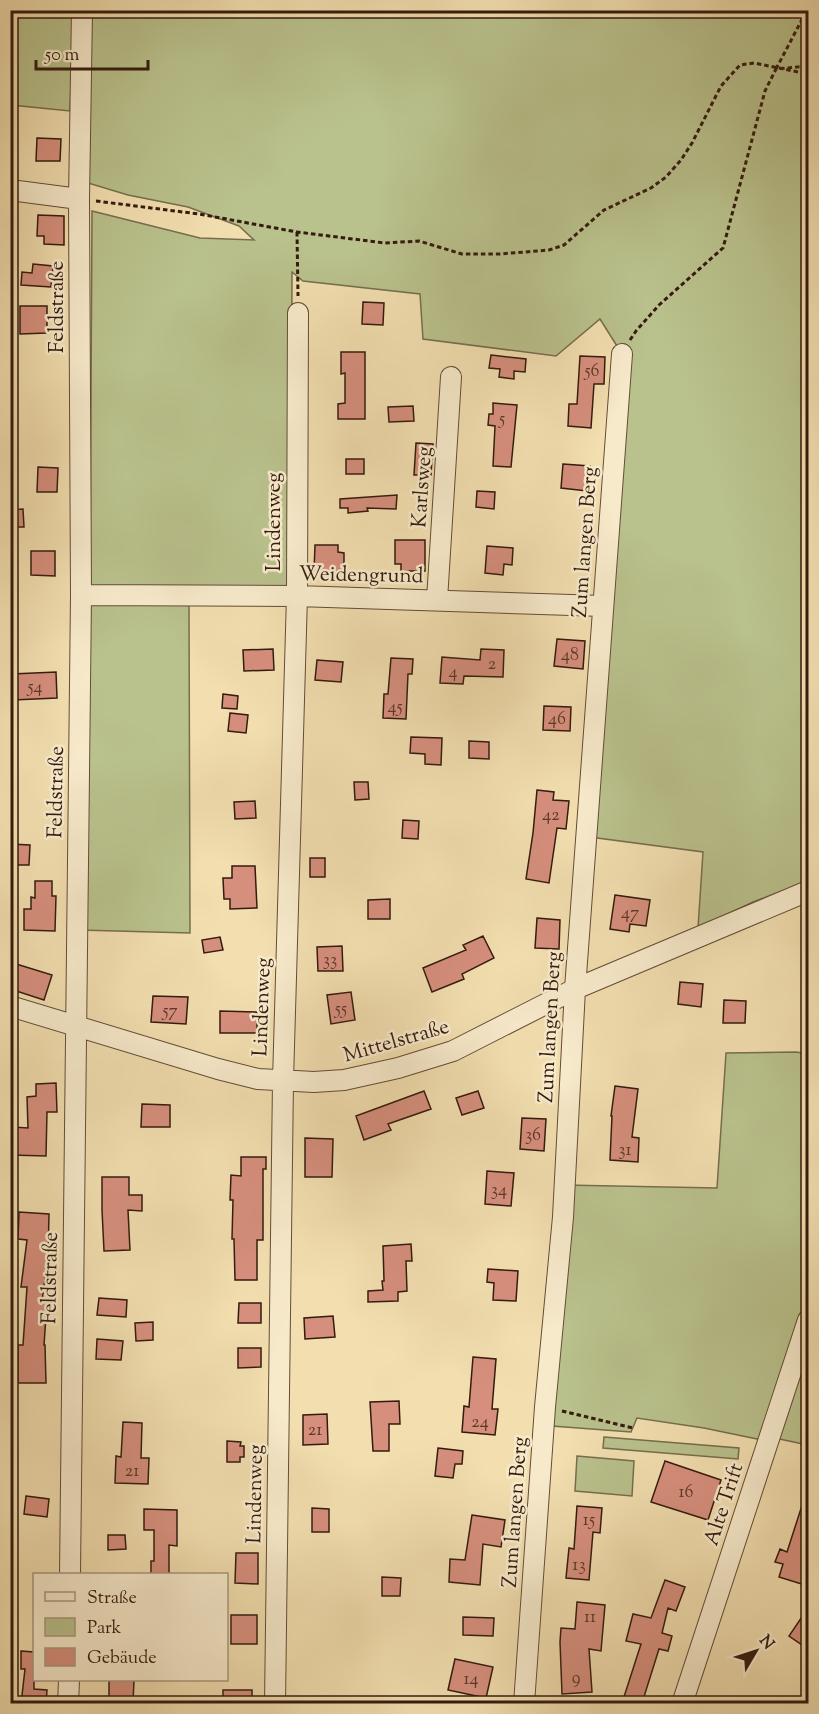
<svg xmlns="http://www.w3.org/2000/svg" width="819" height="1714" font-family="'Sorts Mill Goudy',serif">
	<rect width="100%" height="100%" fill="#f2deaf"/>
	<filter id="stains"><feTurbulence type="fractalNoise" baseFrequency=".00333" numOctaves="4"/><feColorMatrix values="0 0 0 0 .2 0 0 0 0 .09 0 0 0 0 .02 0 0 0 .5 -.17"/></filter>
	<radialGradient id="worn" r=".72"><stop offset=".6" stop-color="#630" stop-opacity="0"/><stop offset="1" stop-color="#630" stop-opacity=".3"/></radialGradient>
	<path fill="#b9c18c" stroke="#766e4d" stroke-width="1.5" d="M10 11H74L70 111 11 105Z
		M88 11H808V881L753 902 698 928 703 852 590 837 622 354 600 319 556 356 423 339 420 294 303 281 292 272 291 590H90L92 211 200 238 254 240 239 226 188 207 128 195 88 183Z
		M89 599 189 602 190 933 79 930Z
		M796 1052 808 1054V1445L770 1437 757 1439 704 1428 637 1418 631 1432 552 1426 564 1185 717 1188 726 1053Z
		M604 1437 739 1448 738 1459 603 1448Z
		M577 1456 634 1461 632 1496 575 1491Z"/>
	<path fill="#d68f7d" stroke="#341b0e" stroke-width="1.5" d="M37 138 61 139 60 161H36Z
		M38 215 64 216V245L44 244V236H37Z
		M33 264 53 266 51 287 21 285 22 272 32 273Z
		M363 302 384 303 383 325 362 324Z
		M20 306H47V333L20 334Z
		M341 352H365V419H338V404L345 403V373L341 374Z
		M491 355 526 359 525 372 514 371V379L499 377 500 369 489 368Z
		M580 356 605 357 604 384H594L591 428 568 426 569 404H577Z
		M493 403 517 405 511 467 493 466 495 426 488 425 489 414H493Z
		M413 406 414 421 389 422 388 407Z
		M416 443 433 444 431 475H414Z
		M346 459H364V474H346Z
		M563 464 590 466 587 491 561 488Z
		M38 467 58 468 57 492H37Z
		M477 491 495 492 494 509 476 507Z
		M397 495 396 509 367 508 368 511 348 513V508H340V499Z
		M23 509 24 527H10V510Z
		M395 540H425V571H401V564H395Z
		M315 545H338V552L344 553V573L314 572Z
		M487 546 513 548 512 565 504 564 503 575 485 573Z
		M31 551H55V576L31 575Z
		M557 639 585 641 583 669 554 666Z
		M273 649 274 670 244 671 243 650Z
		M481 649 504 650 503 677 464 676 463 684 440 683 442 657 480 660Z
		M391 658 413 659 412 674H408L406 719 383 718 384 694H388Z
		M317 660 343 662 341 682 315 680Z
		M56 672 57 698 13 700 12 674Z
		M223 694 238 696 237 709 222 708Z
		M544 706 571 707 570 731 543 730Z
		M230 713 248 715 246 733 228 731Z
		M411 737 442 738 441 765 425 764V754L410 753Z
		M469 741 489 742V759L469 758Z
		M354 782H368L369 799 355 800Z
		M537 790 554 792 553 800 569 801 566 829 557 828 549 883 526 879 533 833Z
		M255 801 256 818 235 819 234 802Z
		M403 820 419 821 418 839 402 838Z
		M10 844 30 845 29 865H10Z
		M310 858H325V877H310Z
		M232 866H255L257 908 230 909V899H224L223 878H232Z
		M35 881H52V896H56L55 931 24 930V909H31V897L35 898Z
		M615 895 650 900 646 926 630 924 629 932 610 929Z
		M390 899V919H368V900Z
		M537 918 560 920 559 949 535 948Z
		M483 936 494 958 462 974 464 979 432 992 423 968 466 950 463 945Z
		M220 937 223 950 204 953 202 940Z
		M342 946 343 971H318L317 947Z
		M13 963 52 975 44 1000 10 989V971Z
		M680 982 703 984 701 1007 678 1004Z
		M351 992 355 1020 331 1024 327 995Z
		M153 996 188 997 186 1024 151 1022Z
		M724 1000 746 1001 745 1023H723Z
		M220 1011 257 1012V1033H220Z
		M56 1083 57 1112H47L46 1156 11 1155 12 1127 28 1128 27 1097 36 1096V1084Z
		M615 1086 638 1089 632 1137 639 1138 638 1162 610 1160 612 1116H611Z
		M424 1091 431 1109 388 1124 391 1130 364 1140 356 1116Z
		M478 1091 484 1108 462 1115 456 1098Z
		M142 1104 170 1105V1127H141Z
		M522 1118 546 1119 544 1151 520 1149Z
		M305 1138 333 1139 332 1177H305Z
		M241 1157H266V1169H263V1240H257V1280H235L234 1239H232L233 1200H230L231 1175 241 1176Z
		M487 1171 514 1173 511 1206 485 1204Z
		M102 1177H129V1195H142V1211L128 1210 130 1250 104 1251 102 1210Z
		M19 1212 49 1214 48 1257 42 1301 47 1302 44 1345H45L46 1383H18V1345H23L27 1287H21L27 1240 18 1239Z
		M411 1244 412 1261H406L407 1291 398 1292V1301L368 1302V1291L383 1290 382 1281H384L383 1246Z
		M488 1269 518 1271 516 1301 493 1300 494 1283 487 1282Z
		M99 1298 127 1300 126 1317 97 1315Z
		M239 1303H261V1323H238Z
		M333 1316 335 1337 305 1339 304 1318Z
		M153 1322V1340L136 1341 135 1323Z
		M97 1339 123 1341 121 1360 96 1359Z
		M238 1348H261V1367L238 1368Z
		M473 1357 496 1359 492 1409H498L495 1435 462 1432 464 1406 469 1407Z
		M399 1401 400 1424H389V1451H373L370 1402Z
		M327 1414 328 1444 303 1445V1415Z
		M123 1422 142 1423 141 1458H149L148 1484 115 1483 116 1456 121 1457Z
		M227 1441 241 1442 240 1446H244V1457H240V1462H227Z
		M438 1448 463 1451 462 1464H455L453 1478 435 1476Z
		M665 1461 721 1480 708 1520 651 1502Z
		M806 1493H808V1586L779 1577 783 1564 775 1562 780 1549 787 1552Z
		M26 1496 49 1499 47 1517 24 1514Z
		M577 1506 602 1508 600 1533 593 1532 589 1580 566 1578 569 1548 574 1549Z
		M312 1508 329 1509V1532H312Z
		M144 1509 177 1510V1546L169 1545V1575H151V1561H154V1530H144Z
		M472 1515 505 1520 501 1547 483 1544 480 1585 449 1582 450 1559 465 1560Z
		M108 1535H125L126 1549 108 1550Z
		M236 1553H258V1584L235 1583Z
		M382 1577 401 1578 400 1596H382Z
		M665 1580 685 1587 676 1611 668 1608 662 1633 672 1636 668 1651 659 1649 643 1700H623L641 1644 626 1641 633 1614 651 1618Z
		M577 1602 605 1605 601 1651 589 1649 592 1692 562 1694 560 1642 561 1628 575 1629Z
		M808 1608V1649L789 1636Z
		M231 1615H257V1644H231Z
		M463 1617 494 1618 493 1636 463 1635Z
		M21 1651 34 1652V1689L47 1690 46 1704H21L25 1669H21Z
		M455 1659 493 1667 486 1698 448 1690Z
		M109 1680H134L133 1703H109Z
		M223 1690H252V1704H223Z"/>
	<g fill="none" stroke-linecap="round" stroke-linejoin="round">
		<g stroke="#644c36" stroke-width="22">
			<path id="minor" d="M10 190 79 199
				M81 595 297 596 603 606
				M437 600 451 377
				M10 1006 218 1069 258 1079 314 1082 344 1080 398 1068 453 1051 575 989 808 891
				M70 1574 81 595 79 199 82 10
				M68 1704 69 1680
				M275 1704 283 1081 297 596 298 313
				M524 1704 545 1407 563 1217 575 989 622 354
				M682 1704 808 1320"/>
		</g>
		<path stroke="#341b0e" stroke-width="3" stroke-dasharray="4.5 3" stroke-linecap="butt" d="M776 69 807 10
			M96 201 199 214 297 232 385 243 419 241 462 254H500L549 250 564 245 604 210 651 188 666 177 681 160 692 143 721 86 740 65 754 63 808 74
			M297 232 298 296
			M630 340 636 331 659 305 723 248 765 91 776 69 808 66
			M562 1411 633 1428"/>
		<use href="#minor" stroke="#f7eacb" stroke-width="20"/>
	</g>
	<g text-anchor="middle" stroke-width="5" stroke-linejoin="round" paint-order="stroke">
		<g font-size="18" fill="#5c382a">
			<text x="592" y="376">56</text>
			<text x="502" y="424">5</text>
			<text x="570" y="660">48</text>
			<text x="492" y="669">2</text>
			<text x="453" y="677">4</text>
			<text x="35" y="692">54</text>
			<text x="395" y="712">45</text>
			<text x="557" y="724">46</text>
			<text x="551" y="820">42</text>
			<text x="630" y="918">47</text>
			<text x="330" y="965">33</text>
			<text x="341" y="1014">55</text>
			<text x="170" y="1016">57</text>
			<text x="533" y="1140">36</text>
			<text x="625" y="1155">31</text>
			<text x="499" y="1195">34</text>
			<text x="480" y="1427">24</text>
			<text x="315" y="1435">21</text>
			<text x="132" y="1476">21</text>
			<text x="686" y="1497">16</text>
			<text x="589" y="1525">15</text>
			<text x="579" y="1570">13</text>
			<text x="590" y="1622">11</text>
			<text x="576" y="1683">9</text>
			<text x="471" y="1684">14</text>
		</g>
		<g font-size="21" fill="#341b0e" stroke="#f7eacb">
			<text transform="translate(56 307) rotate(-90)" y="7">Feldstraße</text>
			<text transform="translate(421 487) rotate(-86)" y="7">Karlsweg</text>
			<text transform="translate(273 522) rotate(-90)" y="7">Lindenweg</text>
			<text transform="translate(584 542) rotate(-86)" y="7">Zum langen Berg</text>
			<text transform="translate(361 574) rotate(1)" y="7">Weidengrund</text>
			<text transform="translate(55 792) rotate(-89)" y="7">Feldstraße</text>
			<text transform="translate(261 1007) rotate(-88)" y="7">Lindenweg</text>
			<text transform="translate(549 1027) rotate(-87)" y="7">Zum langen Berg</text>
			<text transform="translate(396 1040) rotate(-16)" y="7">Mittelstraße</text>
			<text transform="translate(49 1278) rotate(-89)" y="7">Feldstraße</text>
			<text transform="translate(254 1494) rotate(-89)" y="7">Lindenweg</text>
			<text transform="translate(723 1504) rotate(-72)" y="7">Alte Trift</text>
			<text transform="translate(514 1512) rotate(-86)" y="7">Zum langen Berg</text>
		</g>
	</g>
	<rect width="819" height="1714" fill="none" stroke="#f2deaf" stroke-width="36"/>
	<rect x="12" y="12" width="795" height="1690" fill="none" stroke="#341b0e" stroke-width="3"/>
	<rect x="18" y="18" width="783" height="1678" fill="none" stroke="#341b0e" stroke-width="1.5"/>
	<rect x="33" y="1573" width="195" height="108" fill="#f7eacb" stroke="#a9977f" stroke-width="1.5"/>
	<rect x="45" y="1592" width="30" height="9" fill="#f7eacb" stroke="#a9977f" stroke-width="1.5"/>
	<text x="87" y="1603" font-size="18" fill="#341b0e">Straße</text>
	<rect x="45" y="1618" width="30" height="18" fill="#b9c18c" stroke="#a9977f" stroke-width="1.5"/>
	<text x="87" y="1633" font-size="18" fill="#341b0e">Park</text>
	<rect x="45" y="1648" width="30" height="18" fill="#d68f7d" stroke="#a9977f" stroke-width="1.5"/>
	<text x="87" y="1663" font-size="18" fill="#341b0e">Gebäude</text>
	<g transform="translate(756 1651) rotate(51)" stroke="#f7eacb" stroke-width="4.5" paint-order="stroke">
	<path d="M0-4.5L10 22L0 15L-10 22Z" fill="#341b0e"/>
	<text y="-9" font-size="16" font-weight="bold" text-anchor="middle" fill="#341b0e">N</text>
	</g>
	<path d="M36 60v9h112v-9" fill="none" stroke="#341b0e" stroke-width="3"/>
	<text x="45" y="60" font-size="18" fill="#341b0e" stroke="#f7eacb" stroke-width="4.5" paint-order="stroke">50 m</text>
	<rect width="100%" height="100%" filter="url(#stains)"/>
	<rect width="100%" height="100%" fill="url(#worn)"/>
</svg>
